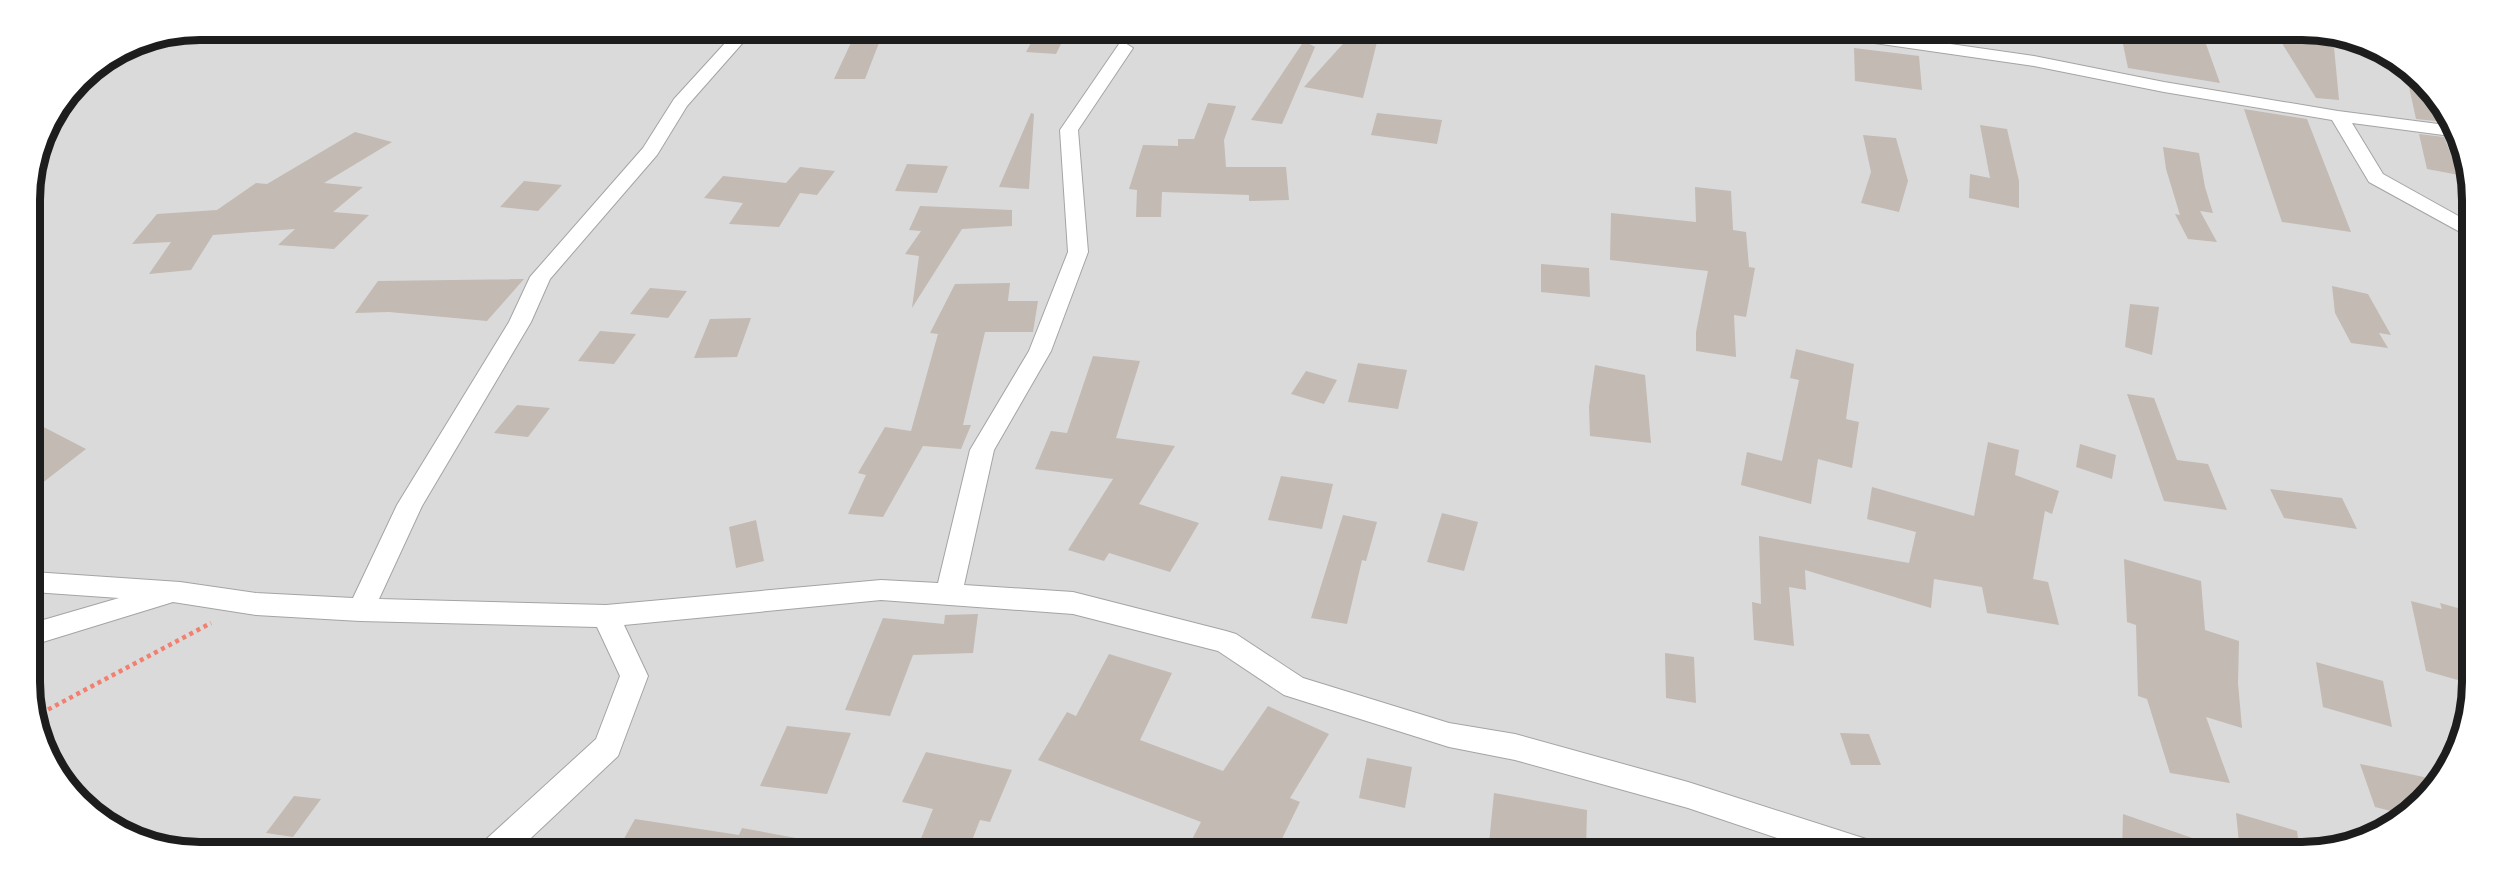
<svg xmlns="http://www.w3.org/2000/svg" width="2502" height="883" font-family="Montserrat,sans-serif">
	<rect width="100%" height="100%" fill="#eeeae3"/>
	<path fill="#dbdada" d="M201 30H2301L2356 39 2430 88 2470 178 2472 682 2463 737 2405 817 2312 853H201L146 844 72 795 33 715 30 189 47 126 88 73 136 43Z"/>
	<path fill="#c2bab3" d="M857 30H884L865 79H834Z
		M1038 30H1068L1056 54 1026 52Z
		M2120 30H2201L2220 83 2128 68Z
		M2275 32 2323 42V45L2334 47 2339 100 2316 98Z
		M1350 36 1377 42 1363 98 1304 87Z
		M1304 41 1315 47 1282 124 1251 120Z
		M1854 48 1919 56 1922 90 1855 81Z
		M2406 73 2430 88 2445 122 2416 119Z
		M1208 103 1236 106 1224 140 1226 167H1286L1289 200 1249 201V195L1162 192 1161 217H1136L1137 190 1129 189 1143 145 1178 146V139H1194Z
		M2244 109 2307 119 2351 232 2282 222Z
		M1031 113 1034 114 1029 189 999 187Z
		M1377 113 1442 120 1437 144 1371 135Z
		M1980 125 2007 129 2019 181V208L1969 198 1970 174 1990 178Z
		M355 132 392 142 324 183 363 187 333 212 369 215 334 249 278 245 295 229 213 235 191 270 149 274 171 242 132 244 157 214 217 210 256 183 267 184Z
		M2419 134 2444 137 2459 175 2427 169Z
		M1863 135 1896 138 1908 181 1899 212 1861 203 1871 172Z
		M2163 147 2199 153 2205 187 2213 213 2200 211 2217 242 2188 239 2175 214 2180 215 2166 169Z
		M907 164 948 166 937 193 895 191Z
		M800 167 835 171 817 195 800 193 779 227 729 224 743 203 704 198 723 176 786 183Z
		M524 181 562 185 538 211 500 207Z
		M1695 187 1731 191 1733 230 1746 232 1749 267 1755 268 1746 317 1734 315 1736 357 1696 351V332L1708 271 1610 260 1611 213 1696 222Z
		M920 206 1012 210V226L962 229 912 308 919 256 905 254 921 231 909 230Z
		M1541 264 1589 268 1590 297 1541 292Z
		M524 279 487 321 389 312 355 313 378 281Z
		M1010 283 1008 301H1038L1033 332H985L963 425H971L961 449 923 446 883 517 848 514 866 475 858 473 885 427 911 431 938 334 930 333 955 284Z
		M2332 286 2368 294 2391 335 2379 333 2388 348 2351 343 2335 313Z
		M650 288 687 291 668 318 630 314Z
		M2130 304 2159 307 2152 355 2125 347Z
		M751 318 737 357 694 358 710 319Z
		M600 331 636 334 614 364 578 361Z
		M1796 349 1854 364 1846 419 1859 422 1852 468 1818 459 1811 504 1741 485 1747 452 1782 461 1799 380 1790 378Z
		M1093 356 1140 361 1116 438 1175 446 1139 504 1199 523 1170 572 1109 553 1104 561 1068 550 1113 479 1035 469 1051 431 1067 433Z
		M1358 363 1407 370 1398 409 1348 402Z
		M1595 365 1645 375 1651 443 1590 436 1589 407Z
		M1306 371 1337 380 1324 404 1291 394Z
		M2127 394 2154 398 2177 460 2208 464 2227 510 2164 501Z
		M517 405 550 408 528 437 494 433Z
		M32 421 86 449 32 491Z
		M1988 442 2019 450 2015 475 2059 491 2052 514 2045 511 2033 579 2048 582 2059 625 1987 613 1982 587 1934 579 1931 608 1805 570 1806 590 1789 587 1794 646 1754 640 1752 602 1761 604 1759 536 1909 563 1916 532 1867 519 1872 487 1974 516Z
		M2080 444 2116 455 2112 479 2076 467Z
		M1281 476 1333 484 1322 529 1268 520Z
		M2270 489 2342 498 2357 529 2284 518Z
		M1442 513 1478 522 1464 571 1427 562Z
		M1343 515 1377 522 1366 561 1362 560 1347 624 1311 618Z
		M756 520 764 561 736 568 729 527Z
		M2124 559 2201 581 2205 630 2239 641 2238 683 2242 728 2206 717 2230 783 2170 773 2147 699 2138 696 2136 625 2127 622Z
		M2411 601 2442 609 2440 603 2472 612V684L2426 671Z
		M978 614 973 653 913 655 890 716 845 710 883 618 944 624 945 615Z
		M1665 653 1694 657 1696 703 1666 698Z
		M1109 654 1172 673 1140 740 1223 771 1268 706 1329 734 1290 798 1300 802 1275 853H1185L1201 822 1038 760 1067 712 1076 716Z
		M2316 662 2383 681 2392 727 2323 707Z
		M787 726 851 733 827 794 760 786Z
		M1840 733 1869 734 1881 765H1851Z
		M926 752 1012 770 990 822 980 820 967 853H915L933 809 902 802Z
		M1367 758 1412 767 1405 808 1359 798Z
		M2360 764 2405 773 2433 779 2407 815 2375 807Z
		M1494 793 1587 810 1586 853H1488Z
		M294 796 321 799 293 837 266 833Z
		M2236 813 2297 831 2300 853H2240Z
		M2123 814 2224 849 2223 853H2122Z
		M635 819 739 835 742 828 812 841 811 853H616Z"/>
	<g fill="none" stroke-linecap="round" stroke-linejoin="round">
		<g stroke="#a4a4a4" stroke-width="2">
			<path id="minor" d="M737 30H754L687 106 657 155 550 279 531 322 422 506 379 599 606 605 881 580 938 583 970 450 1029 351 1068 252 1060 130 1119 44 1125 43 1133 48 1078 130 1088 252 1051 351 994 450 964 585 1073 592 1226 631 1236 634 1303 678 1449 723 1515 734 1688 782 1866 839 1877 843 1882 853H1822L1688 808 1515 760 1449 747 1284 695 1218 651 1073 614 881 600 624 625 648 676 618 756 515 853H477L482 843 596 739 620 676 597 627 360 621 256 615 173 602 33 645V623L119 598 33 592V572L180 582 256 593 353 598 397 505 509 322 530 277 643 148 674 99Z
				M1540 30H1556L1554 41H1542Z
				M1811 30H1853L2034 56 2164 82 2338 111 2446 125 2451 136 2352 123 2383 174 2471 223V238L2369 182 2332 120 2164 92 2034 66 1819 35Z"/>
		</g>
		<path stroke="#f27f6f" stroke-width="4.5" stroke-dasharray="4 4" stroke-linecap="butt" d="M34 717 211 623"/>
		<use href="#minor" fill="#fff" fill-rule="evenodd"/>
	</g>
	<path d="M0 0H2502V883H0ZM200 40H2302A160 160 0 0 1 2462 200V682A160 160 0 0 1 2302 842H200A160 160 0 0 1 40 682V200A160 160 0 0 1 200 40Z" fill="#fff" fill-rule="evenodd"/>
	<path fill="none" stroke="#1d1d1d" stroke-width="8" d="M200 40H2302A160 160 0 0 1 2462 200V682A160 160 0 0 1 2302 842H200A160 160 0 0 1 40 682V200A160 160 0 0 1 200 40Z"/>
</svg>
